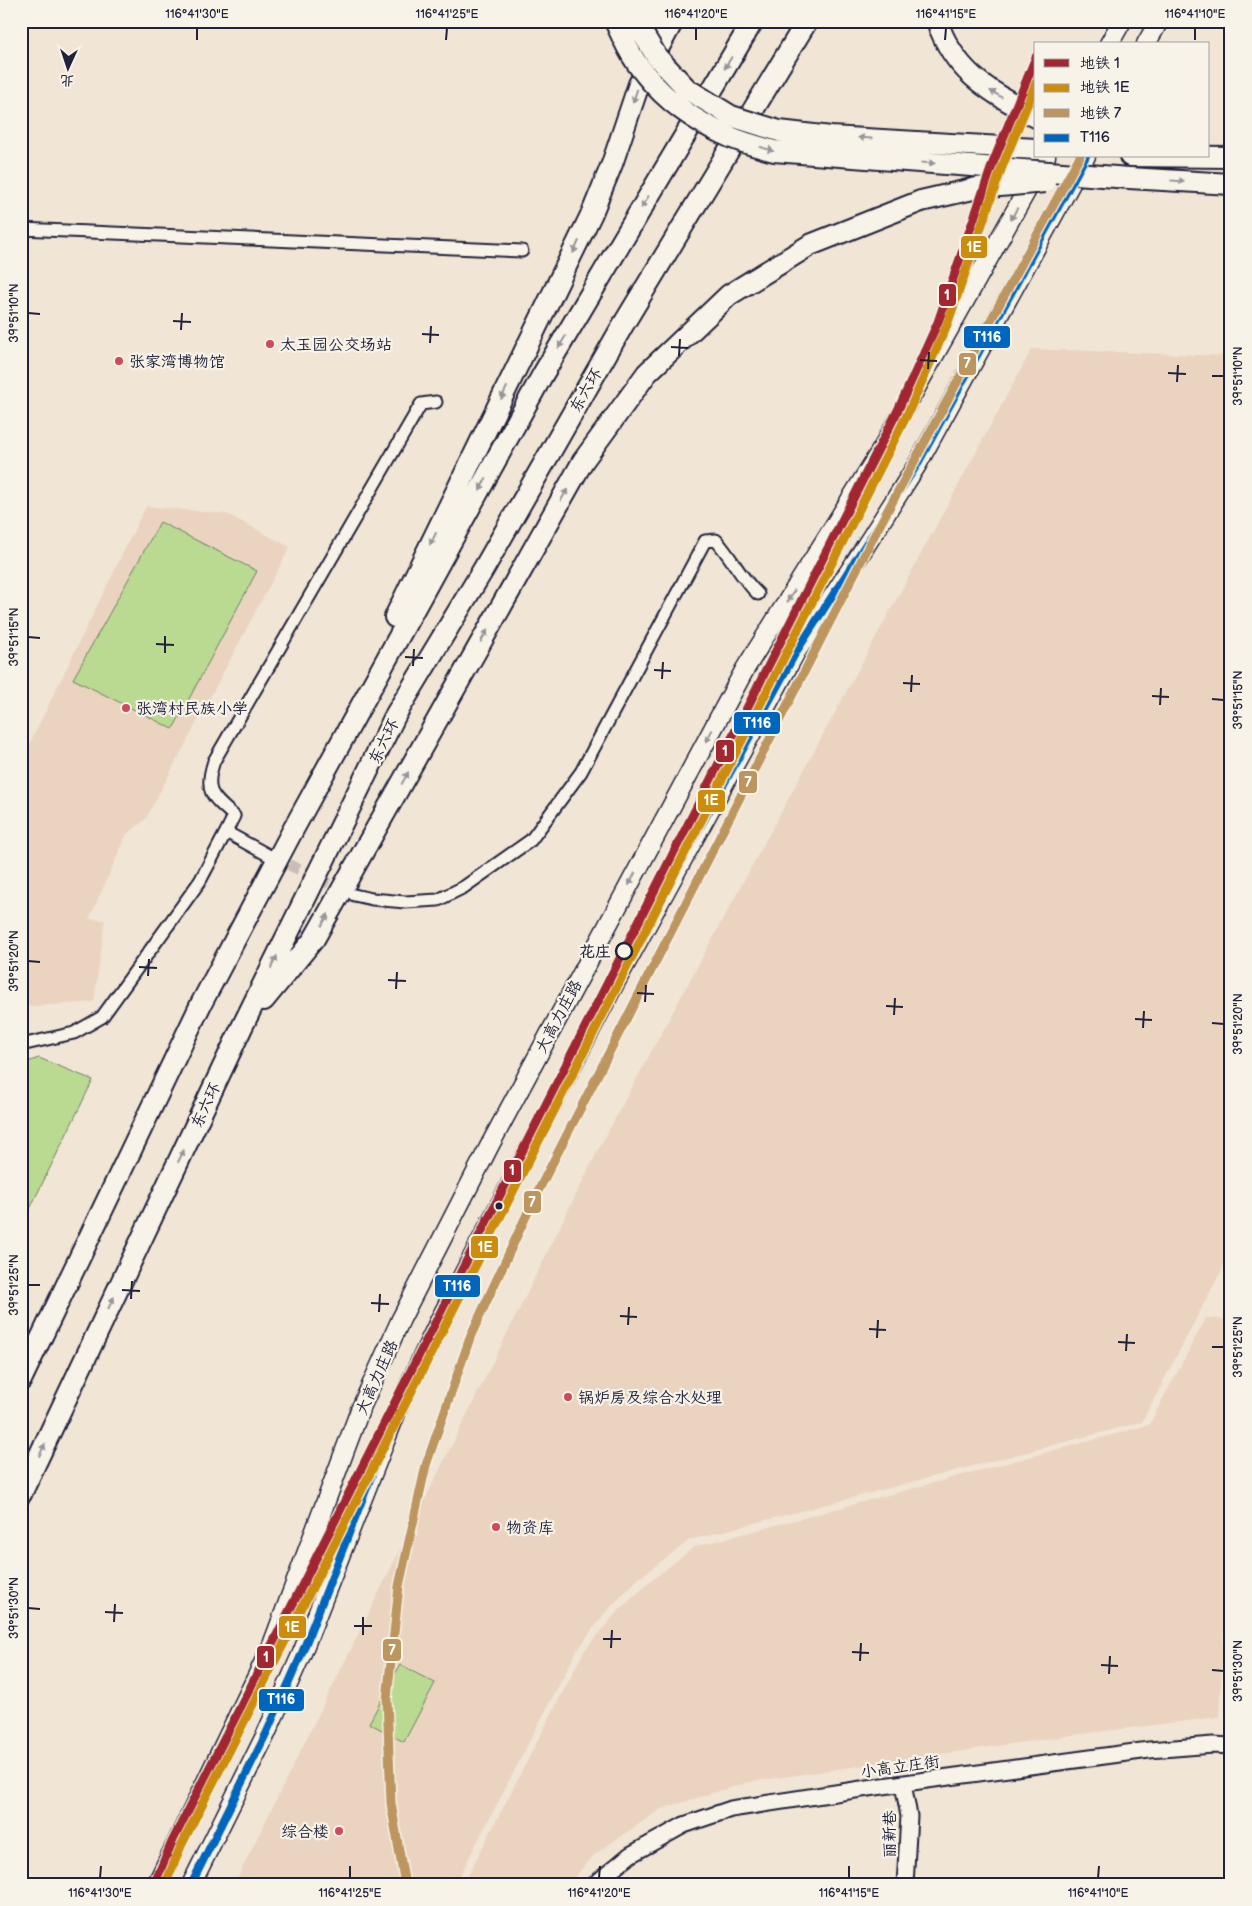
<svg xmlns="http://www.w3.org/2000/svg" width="1252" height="1906" font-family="'Balsamiq Sans','LXGW WenKai TC',sans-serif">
	<rect width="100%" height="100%" fill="#f1e5d6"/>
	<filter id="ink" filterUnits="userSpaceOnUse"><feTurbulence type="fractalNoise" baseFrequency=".02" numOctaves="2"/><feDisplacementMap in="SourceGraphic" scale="10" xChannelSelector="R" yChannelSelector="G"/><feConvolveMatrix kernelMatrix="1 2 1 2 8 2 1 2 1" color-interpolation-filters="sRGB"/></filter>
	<g filter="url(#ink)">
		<path fill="#ead4c0" d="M1032 349 1231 356V1252L1142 1422 690 1540 639 1578 603 1615 576 1652 455 1885H234L598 1150Z
			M146 506 227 514 290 547 145 820 127 834 89 919 105 920 94 1002 21 1007V761Z
			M1206 1318 1231 1320V1595H1226L1219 1717 1073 1735 749 1782 661 1809 595 1854 568 1885H463L584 1651 618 1611 651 1581 694 1547 1149 1425Z"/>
		<path fill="#bad991" stroke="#6e7e66" d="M160 522 257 571 173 729 73 679Z
			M39 1058 93 1080 21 1227V1064Z
			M400 1665 435 1683 404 1742 369 1723Z"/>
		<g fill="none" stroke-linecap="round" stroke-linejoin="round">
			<path stroke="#c8beb7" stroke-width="11" stroke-dasharray="11 5.5" stroke-linecap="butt" d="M274 858 346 891"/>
			<g stroke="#22223b" stroke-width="15">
				<path id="street" d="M21 229 522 251
					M226 832 234 816C211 796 204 791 214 761L421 404 436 402
					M354 895 372 899 405 902 438 900 464 887 531 840 581 772 705 541 716 540C732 558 741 578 758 594
					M21 1045 74 1033 102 1017 200 881 226 832 268 855"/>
			</g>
			<g stroke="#22223b" stroke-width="19">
				<path id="secondary" d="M903 1784 909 1816 905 1885
					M594 1885 630 1855 684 1825 731 1809 868 1788 1149 1750 1213 1745 1231 1746"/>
			</g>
			<g stroke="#22223b" stroke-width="21">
				<path id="primary" d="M1109 44 1122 21
					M1146 44 1159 21
					M156 1885 272 1645 360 1410 401 1319 491 1143 745 669 883 447 1046 156
					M191 1885 266 1734 302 1653 399 1406 440 1319 612 989 796 652 856 561 917 465 1086 156"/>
			</g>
			<g stroke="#22223b" stroke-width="24">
				<path id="highway" d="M937 21C955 74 990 91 1036 117
					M1130 156 1231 157
					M1129 178 1231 184
					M395 617 592 213 612 164 639 84 673 21
					M264 1000 314 939 583 461 647 373 729 295 810 245 921 201
					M21 1380 201 1004 294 828 543 374 753 21
					M21 1494 242 1027 396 714 483 570 623 325 807 21"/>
			</g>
			<use href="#street" stroke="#f7f3e8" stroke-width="11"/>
			<use href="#secondary" stroke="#f7f3e8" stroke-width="15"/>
			<use href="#primary" stroke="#f7f3e8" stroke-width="18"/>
			<use href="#highway" stroke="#f7f3e8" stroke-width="20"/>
			<g stroke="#22223b" stroke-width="24" stroke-linecap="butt">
				<path id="highway-bridge" d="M615 21C623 39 632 59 645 74 667 102 698 123 730 137 744 143 760 147 774 151L1129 178
					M635 21 657 57 687 89 731 116 779 131 831 137 1036 149
					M921 201 977 188 1045 182"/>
			</g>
			<use href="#highway-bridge" stroke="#f7f3e8" stroke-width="20"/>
			<g stroke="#f7f3e8" stroke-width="11">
				<path id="bus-1" d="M191 1885 266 1734 302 1653 399 1406 440 1319 612 989 796 652 917 465 1086 156"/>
			</g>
			<use href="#bus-1" stroke="#0065bd" stroke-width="8"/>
			<g stroke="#f7f3e8" stroke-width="12">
				<path id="metro-1" d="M154 1885 172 1842 898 410 938 322 993 163 1036 57"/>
			</g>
			<g stroke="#f7f3e8" stroke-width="12">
				<path id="metro-2" d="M165 1885 181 1846 907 415 947 325 1002 167 1036 83"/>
			</g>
			<g stroke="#f7f3e8" stroke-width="12">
				<path id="metro-3" d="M405 1885 391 1803 387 1699 399 1586 426 1465 471 1335 534 1199 877 530 1080 156"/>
			</g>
			<use href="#metro-1" stroke="#a12830" stroke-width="9"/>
			<use href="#metro-2" stroke="#cc8c0c" stroke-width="9"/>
			<use href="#metro-3" stroke="#bd955f" stroke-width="9"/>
		</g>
		<defs><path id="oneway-solid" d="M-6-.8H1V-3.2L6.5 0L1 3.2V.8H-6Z" transform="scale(1.25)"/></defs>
		<g fill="#97959a">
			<use href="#oneway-solid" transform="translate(728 63) rotate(121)"/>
			<use href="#oneway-solid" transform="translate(996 94) rotate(-150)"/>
			<use href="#oneway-solid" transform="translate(635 96) rotate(109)"/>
			<use href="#oneway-solid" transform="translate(865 138) rotate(-177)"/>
			<use href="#oneway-solid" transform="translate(767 149) rotate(17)"/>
			<use href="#oneway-solid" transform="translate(928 163) rotate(4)"/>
			<use href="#oneway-solid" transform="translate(1178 181) rotate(3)"/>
			<use href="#oneway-solid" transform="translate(645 202) rotate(121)"/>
			<use href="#oneway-solid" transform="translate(1014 214) rotate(119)"/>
			<use href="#oneway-solid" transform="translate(576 247) rotate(115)"/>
			<use href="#oneway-solid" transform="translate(562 342) rotate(121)"/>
			<use href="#oneway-solid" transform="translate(504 393) rotate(116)"/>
			<use href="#oneway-solid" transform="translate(483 484) rotate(119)"/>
			<use href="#oneway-solid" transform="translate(564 495) rotate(-61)"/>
			<use href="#oneway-solid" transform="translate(433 539) rotate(116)"/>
			<use href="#oneway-solid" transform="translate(791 596) rotate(122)"/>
			<use href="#oneway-solid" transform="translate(484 636) rotate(-60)"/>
			<use href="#oneway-solid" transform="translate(709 736) rotate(118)"/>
			<use href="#oneway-solid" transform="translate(405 778) rotate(-61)"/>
			<use href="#oneway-solid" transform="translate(632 879) rotate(118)"/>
			<use href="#oneway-solid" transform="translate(325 920) rotate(-61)"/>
			<use href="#oneway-solid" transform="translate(274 962) rotate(-64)"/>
			<use href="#oneway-solid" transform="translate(181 1156) rotate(-65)"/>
			<use href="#oneway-solid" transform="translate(111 1303) rotate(-65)"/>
			<use href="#oneway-solid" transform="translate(42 1450) rotate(-65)"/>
		</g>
	</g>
	<path fill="none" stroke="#22223b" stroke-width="2" d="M197 40V28M446 40 447 28M696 40V28M945 40 946 28M1195 40V28M28 313 40 314M173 321 191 322M181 330 182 313M422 334 439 335M430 343 431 326M671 347 688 348M679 356 680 339M920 360 937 361M928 369 929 352M1168 373 1186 374M1212 376H1224M1177 382 1178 365M28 637 40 638M156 644 174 645M165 653V636M405 657 423 658M413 666 414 649M654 670 671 671M662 679 663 662M903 683 920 684M911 692 912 675M1152 696 1169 697M1212 699 1224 700M1160 705 1161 688M28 961 40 962M139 967 157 968M148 976 149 959M388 980 406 981M396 989 397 972M637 993 654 994M645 1002 646 985M886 1006 903 1007M894 1015 895 998M1135 1019 1152 1020M1212 1023 1224 1024M1143 1028 1144 1011M28 1285H40M122 1290 140 1291M131 1299 132 1281M371 1303 389 1304M379 1312 380 1294M620 1316 637 1317M628 1325 629 1307M869 1329 886 1330M877 1338 878 1320M1118 1342 1135 1343M1212 1347H1224M1126 1351 1127 1334M28 1608 40 1609M105 1612 123 1613M114 1622 115 1604M354 1626H372M363 1635V1617M603 1639H621M611 1648 612 1630M852 1652 869 1653M860 1661 861 1643M1101 1665 1118 1666M1212 1670 1224 1671M1109 1674 1110 1656M100 1878 101 1866M350 1878V1866M599 1878 600 1866M849 1878V1866M1098 1878 1099 1866"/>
	<g fill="#d1495b" stroke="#f7f3e8" stroke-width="2">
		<circle cx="270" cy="344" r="5"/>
		<circle cx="119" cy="361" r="5"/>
		<circle cx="126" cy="708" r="5"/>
		<circle cx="568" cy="1397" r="5"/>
		<circle cx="496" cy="1527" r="5"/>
		<circle cx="339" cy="1831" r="5"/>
	</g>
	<circle fill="#f7f3e8" stroke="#22223b" stroke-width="2.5" cx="624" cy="951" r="8"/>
	<circle fill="#22223b" stroke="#f7f3e8" stroke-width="2" cx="499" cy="1206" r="4.5"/>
	<g text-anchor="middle" stroke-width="4.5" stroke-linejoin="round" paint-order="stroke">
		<g font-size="16" fill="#22223b" stroke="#f7f3e8" text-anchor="start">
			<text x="280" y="350">太玉园公交场站</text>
			<text x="129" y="367">张家湾博物馆</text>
			<text x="136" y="714">张湾村民族小学</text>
			<text x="578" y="1403">锅炉房及综合水处理</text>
			<text x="506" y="1533">物资库</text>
			<text x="329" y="1837" text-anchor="end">综合楼</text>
		</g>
		<g font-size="16" fill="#22223b" stroke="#f7f3e8">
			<text transform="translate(585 390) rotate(-60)" y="6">东六环</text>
			<text transform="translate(383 741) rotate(-64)" y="6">东六环</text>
			<text transform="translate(558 1016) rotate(-62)" y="6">大高力庄路</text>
			<text transform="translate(205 1105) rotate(-65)" y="6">东六环</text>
			<text transform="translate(376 1377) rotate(-66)" y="6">大高力庄路</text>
			<text transform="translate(900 1766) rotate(-8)" y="6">小高立庄街</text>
			<text transform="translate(889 1834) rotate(-90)" y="6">丽新巷</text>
		</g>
		<g font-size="16" font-weight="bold" fill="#22223b" stroke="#f7f3e8" text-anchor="end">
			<text x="611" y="957">花庄</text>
		</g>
	</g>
	<g stroke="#f7f3e8" stroke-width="2">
		<rect x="960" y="235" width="28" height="24" rx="5" fill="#cc8c0c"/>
		<rect x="938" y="283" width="19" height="24" rx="5" fill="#a12830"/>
		<rect x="963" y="325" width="48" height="24" rx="5" fill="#0065bd"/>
		<rect x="958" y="352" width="19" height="24" rx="5" fill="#bd955f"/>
		<rect x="733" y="711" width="48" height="24" rx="5" fill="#0065bd"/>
		<rect x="715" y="739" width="20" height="24" rx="5" fill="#a12830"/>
		<rect x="738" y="770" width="20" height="24" rx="5" fill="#bd955f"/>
		<rect x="697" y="789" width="29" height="24" rx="5" fill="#cc8c0c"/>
		<rect x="503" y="1159" width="19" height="24" rx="5" fill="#a12830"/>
		<rect x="523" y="1190" width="19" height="24" rx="5" fill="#bd955f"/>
		<rect x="470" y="1235" width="29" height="24" rx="5" fill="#cc8c0c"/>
		<rect x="434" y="1274" width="47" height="24" rx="5" fill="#0065bd"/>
		<rect x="278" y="1615" width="29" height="24" rx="5" fill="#cc8c0c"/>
		<rect x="382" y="1638" width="20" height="24" rx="5" fill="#bd955f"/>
		<rect x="256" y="1645" width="19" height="24" rx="5" fill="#a12830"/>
		<rect x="258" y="1688" width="47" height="24" rx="5" fill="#0065bd"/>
	</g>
	<g font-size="14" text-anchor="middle" font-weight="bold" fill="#fff">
		<text x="974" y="252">1E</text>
		<text x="947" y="300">1</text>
		<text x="987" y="342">T116</text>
		<text x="967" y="368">7</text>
		<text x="757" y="728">T116</text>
		<text x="725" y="756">1</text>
		<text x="748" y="787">7</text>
		<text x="711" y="805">1E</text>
		<text x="512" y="1175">1</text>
		<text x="532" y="1207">7</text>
		<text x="485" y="1252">1E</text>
		<text x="457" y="1291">T116</text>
		<text x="292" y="1632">1E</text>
		<text x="392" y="1655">7</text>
		<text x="266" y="1662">1</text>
		<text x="281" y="1704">T116</text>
	</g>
	<rect width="1252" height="1906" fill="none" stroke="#f7f3e8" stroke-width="55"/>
	<rect x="1034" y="42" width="175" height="115" fill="#f7f3e8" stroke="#a29fa3"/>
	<rect x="1044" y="59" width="25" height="8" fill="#a12830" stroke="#a29fa3"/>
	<text x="1080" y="68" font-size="15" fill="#22223b">地铁 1</text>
	<rect x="1044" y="84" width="25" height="8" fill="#cc8c0c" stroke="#a29fa3"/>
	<text x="1080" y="92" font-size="15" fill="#22223b">地铁 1E</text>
	<rect x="1044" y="109" width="25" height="8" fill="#bd955f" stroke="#a29fa3"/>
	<text x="1080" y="118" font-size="15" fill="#22223b">地铁 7</text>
	<rect x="1044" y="134" width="25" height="8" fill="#0065bd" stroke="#a29fa3"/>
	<text x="1080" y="142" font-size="15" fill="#22223b">T116</text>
	<g transform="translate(68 68) rotate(183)" stroke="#f7f3e8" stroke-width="4" paint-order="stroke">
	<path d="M0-4L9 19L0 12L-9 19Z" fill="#22223b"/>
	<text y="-8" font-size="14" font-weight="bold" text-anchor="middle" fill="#22223b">北</text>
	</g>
	<rect x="28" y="28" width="1196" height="1850" fill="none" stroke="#22223b" stroke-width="2"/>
	<g font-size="12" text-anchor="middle" fill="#22223b">
		<text x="197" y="18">116°41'30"E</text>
		<text x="447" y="18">116°41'25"E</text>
		<text x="696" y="18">116°41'20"E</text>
		<text x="946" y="18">116°41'15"E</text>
		<text x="1195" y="18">116°41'10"E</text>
		<text transform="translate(14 313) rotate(-90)" y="4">39°51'10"N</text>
		<text transform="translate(1238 376) rotate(-90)" y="4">39°51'10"N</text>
		<text transform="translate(14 637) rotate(-90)" y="4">39°51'15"N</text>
		<text transform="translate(1238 700) rotate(-90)" y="4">39°51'15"N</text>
		<text transform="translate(14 961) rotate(-90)" y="4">39°51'20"N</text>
		<text transform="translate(1238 1024) rotate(-90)" y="4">39°51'20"N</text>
		<text transform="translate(14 1285) rotate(-90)" y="4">39°51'25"N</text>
		<text transform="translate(1238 1347) rotate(-90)" y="4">39°51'25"N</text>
		<text transform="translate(14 1608) rotate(-90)" y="4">39°51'30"N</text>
		<text transform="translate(1238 1671) rotate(-90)" y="4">39°51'30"N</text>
		<text x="100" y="1897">116°41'30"E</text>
		<text x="350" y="1897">116°41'25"E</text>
		<text x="599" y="1897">116°41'20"E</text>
		<text x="849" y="1897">116°41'15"E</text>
		<text x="1098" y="1897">116°41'10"E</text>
	</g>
</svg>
